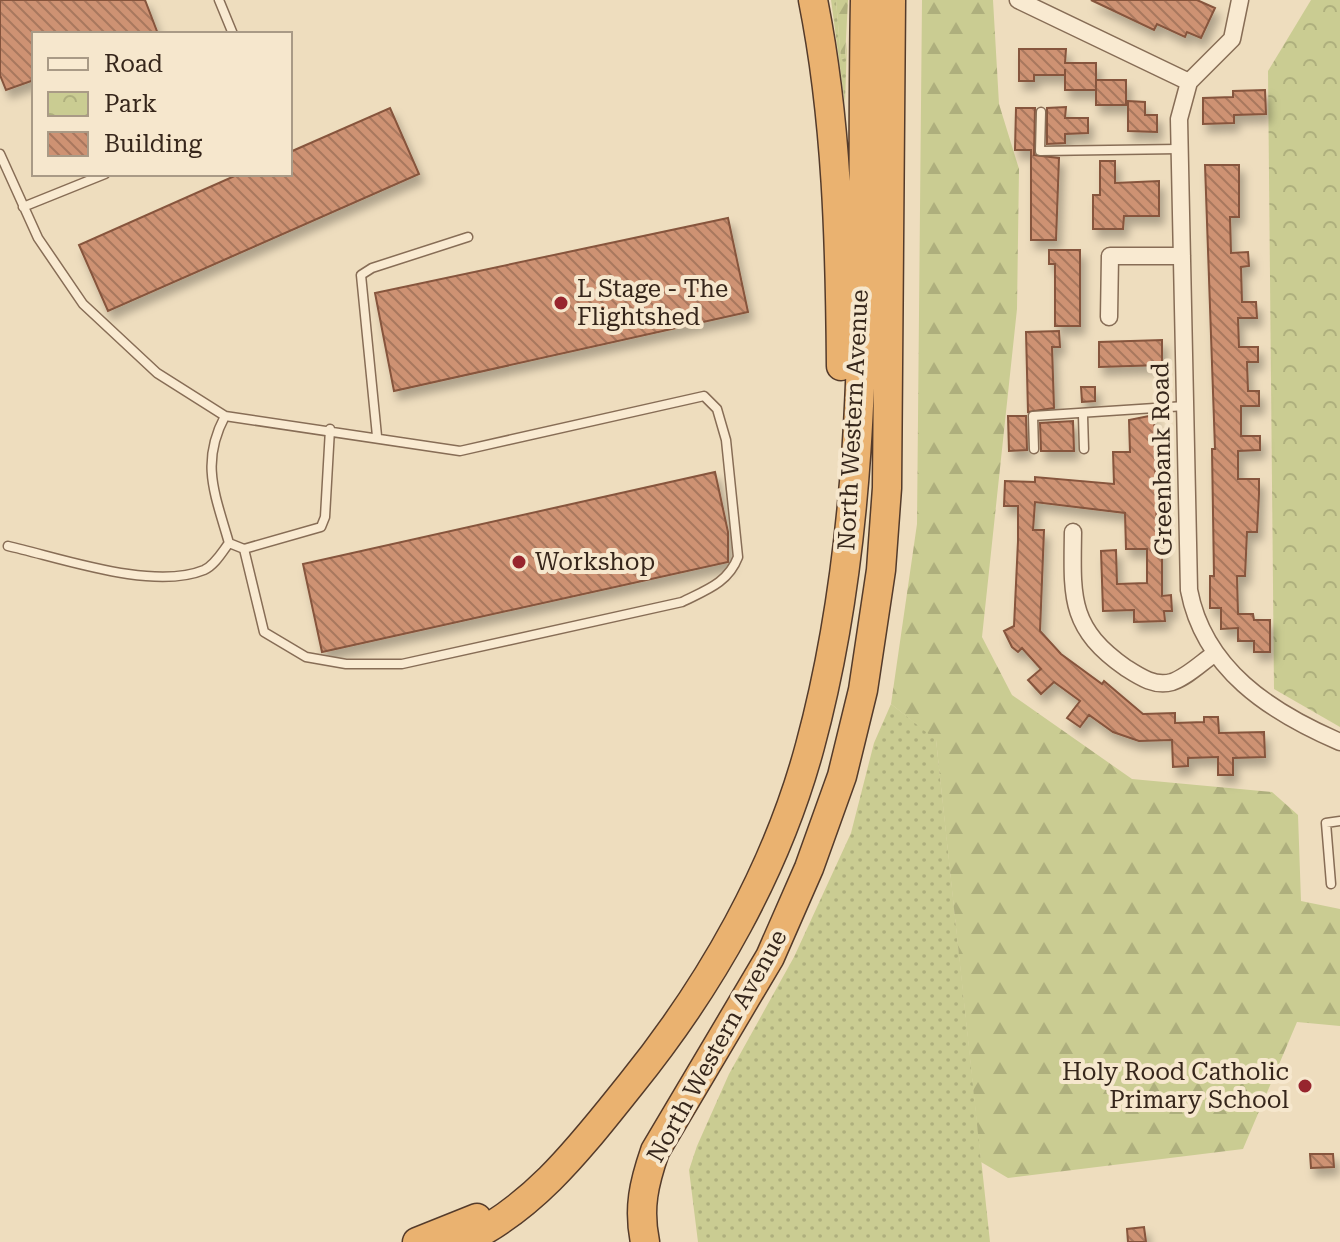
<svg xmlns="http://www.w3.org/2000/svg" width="1340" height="1242" font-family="'Roboto Serif',serif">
	<defs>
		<pattern id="grass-dots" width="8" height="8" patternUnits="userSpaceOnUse" patternTransform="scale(2)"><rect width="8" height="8" fill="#cacc92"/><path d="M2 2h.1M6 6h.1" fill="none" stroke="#aeaf7d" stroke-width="1.8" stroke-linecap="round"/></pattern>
		<pattern id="forest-firs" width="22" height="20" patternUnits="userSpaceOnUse" patternTransform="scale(2)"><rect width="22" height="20" fill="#cacc92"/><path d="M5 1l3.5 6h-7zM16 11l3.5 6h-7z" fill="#aeaf7d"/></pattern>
		<pattern id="park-crowns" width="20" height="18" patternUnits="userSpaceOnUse" patternTransform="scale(2)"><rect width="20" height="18" fill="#cacc92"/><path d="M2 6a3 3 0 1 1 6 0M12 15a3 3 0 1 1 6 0" fill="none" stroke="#aeaf7d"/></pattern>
		<pattern id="building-back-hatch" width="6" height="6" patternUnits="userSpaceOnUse" patternTransform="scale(2)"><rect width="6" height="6" fill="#ce9273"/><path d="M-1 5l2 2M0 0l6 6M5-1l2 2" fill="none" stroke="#a8775e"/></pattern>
		<filter id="shadow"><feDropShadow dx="4.5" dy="8" stdDeviation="4" flood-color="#0004"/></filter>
	</defs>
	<rect width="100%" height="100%" fill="#eeddbe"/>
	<path fill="url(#grass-dots)" d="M831 0H836L841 59 845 58 847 42 845 104Z
		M891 704 936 739 990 1242H698L689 1170 697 1146 729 1074 794 957 851 833 874 743Z"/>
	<path fill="url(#forest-firs)" d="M836 0H848L845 58 841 59Z
		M922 0H993L999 104 1019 169 1017 309 982 637 1012 695 1132 779 1272 792 1298 815 1301 901 1340 909V1026L1297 1022 1243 1149 1008 1178 981 1162 936 740 891 704 917 524Z"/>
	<path fill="url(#park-crowns)" d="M1311 0H1340V727L1274 689 1268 71Z"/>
	<path fill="url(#building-back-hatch)" stroke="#86543c" stroke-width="2" filter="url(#shadow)" d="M0 0H145L158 34H34V80L6 90 0 75Z
		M1091 0H1197L1215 8 1201 38 1187 32 1185 37 1157 24 1154 30Z
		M1019 49H1066L1065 63H1096V90H1065V69V75H1034V81H1019Z
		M1096 80H1126V105H1096Z
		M1265 90 1266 114 1234 115V123L1203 124V98L1233 97V91Z
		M1128 101 1145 102V115H1157V132L1128 131Z
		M1066 107 1065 118H1088V133L1065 134V143L1047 144V108Z
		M390 108 419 174 108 311 79 245 239 174H290V152Z
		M1016 108H1035L1034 155 1059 158 1056 240H1031V150H1015Z
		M1100 161H1115V183L1159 181V216H1124L1123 229H1093V195H1100Z
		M1205 165H1239V217H1230L1231 253 1248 252 1249 266 1241 267 1242 302H1256L1257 318H1238L1239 347H1258V362H1247L1248 391H1259V406H1241V436H1260V450L1238 451V479H1259V494L1257 532H1247L1245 576H1237L1238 614H1253L1254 620H1270V652H1254V641H1238V628L1221 629V608H1210V576H1214L1212 449H1215Z
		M728 218 748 312 394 391 375 293Z
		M1049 250H1080V326H1055V264H1049Z
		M1059 331 1060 347H1052L1054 408 1028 412 1026 332Z
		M1162 340V365L1099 367V342Z
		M1081 387H1095V401L1082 402Z
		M1154 415 1157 534H1162V596L1171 595 1172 611H1164L1165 621 1134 622V610L1103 611 1101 551 1116 550 1117 584 1147 583V549H1126L1125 513 1035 502 1033 530H1044L1040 631 1061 654 1102 684 1104 681 1143 714 1175 713V723L1204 722V717H1218L1219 733 1264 732 1265 757 1233 758V775H1218V757L1188 758V766L1173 767 1172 740 1139 741 1113 732 1089 715 1080 727 1067 718 1080 701 1054 682 1041 694 1028 680 1041 669 1022 648 1018 652 1012 647 1004 631 1014 626 1018 541V506H1004L1005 481 1035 482V477L1114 484 1113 452H1130L1129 420Z
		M1008 416H1026L1027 450 1009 451Z
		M1073 421 1074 451H1041L1040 423Z
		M715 472 728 532V562L322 652 303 564Z
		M1310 1154H1333L1334 1167 1311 1168Z
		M1144 1227 1146 1242H1128L1127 1229Z"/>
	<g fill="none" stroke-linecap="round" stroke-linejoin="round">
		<g stroke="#876d56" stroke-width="11">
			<path id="service" d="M219 0 233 34
				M1041 112 1040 151 1179 149
				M0 154 38 238 83 304 157 373 225 416 460 451 704 396 717 409 726 440 738 557C728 583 706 590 682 602L402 664H346L306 657 264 632 244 549
				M23 207 105 174
				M225 416C200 463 215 494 229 543L244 549 321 527 325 517 330 429
				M1083 416 1084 449
				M377 436 361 275 372 268 468 237
				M1034 449 1033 416 1185 406
				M8 546C61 558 153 591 204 570 215 565 222 552 229 543
				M1331 884 1326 823 1340 821"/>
		</g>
		<g stroke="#876d56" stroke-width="19">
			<path id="minor" d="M1018 0 1189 82
				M1240 0 1232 39 1189 82 1179 119 1189 590C1204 669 1270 712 1340 742
				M1109 317 1110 256H1182
				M1073 532C1072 598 1069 628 1126 668 1140 677 1155 687 1172 682 1187 677 1201 663 1214 654"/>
		</g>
		<g stroke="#543b2b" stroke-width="31">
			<path id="trunk" d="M813 0C837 120 840 244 841 366
				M417 1242 477 1218
				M462 1242C535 1208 582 1145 631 1084 711 985 777 869 810 746 876 503 860 249 865 0
				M645 1242C638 1208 644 1183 655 1151L770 957 809 868 842 776 863 690 881 570 887 488 891 0"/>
		</g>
		<use href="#service" stroke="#f9ead1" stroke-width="8"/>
		<use href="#minor" stroke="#f9ead1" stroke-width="16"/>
		<use href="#trunk" stroke="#eab270" stroke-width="28"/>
	</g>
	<g fill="#97252e" stroke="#f6e7cd" stroke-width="3">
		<circle cx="561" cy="303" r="8"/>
		<circle cx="519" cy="562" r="8"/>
		<circle cx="1305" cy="1086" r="8"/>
	</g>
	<g text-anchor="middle" stroke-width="8" stroke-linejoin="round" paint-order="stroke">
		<g font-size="24" fill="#36261b" stroke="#f6e7cd" text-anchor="start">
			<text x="577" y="297">L Stage - The<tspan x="577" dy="28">Flightshed</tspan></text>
			<text x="535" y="570">Workshop</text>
			<text x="1289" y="1080" text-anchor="end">Holy Rood Catholic<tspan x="1289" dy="28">Primary School</tspan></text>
		</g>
		<g font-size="24" fill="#36261b" stroke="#f6e7cd">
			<text transform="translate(853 420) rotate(-87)" y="8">North Western Avenue</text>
			<text transform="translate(1162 459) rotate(-91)" y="8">Greenbank Road</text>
			<text transform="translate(717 1046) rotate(-61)" y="8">North Western Avenue</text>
		</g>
	</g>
	<rect x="32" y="32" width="260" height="144" fill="#f6e7cd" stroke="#a99a86" stroke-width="2"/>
	<rect x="48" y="58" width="40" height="12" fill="#f9ead1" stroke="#a99a86" stroke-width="2"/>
	<text x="104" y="72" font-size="24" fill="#36261b">Road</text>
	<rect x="48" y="92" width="40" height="24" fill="url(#park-crowns)" stroke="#a99a86" stroke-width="2"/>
	<text x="104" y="112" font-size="24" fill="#36261b">Park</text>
	<rect x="48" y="132" width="40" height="24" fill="url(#building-back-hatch)" stroke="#a99a86" stroke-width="2"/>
	<text x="104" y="152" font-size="24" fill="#36261b">Building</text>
</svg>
